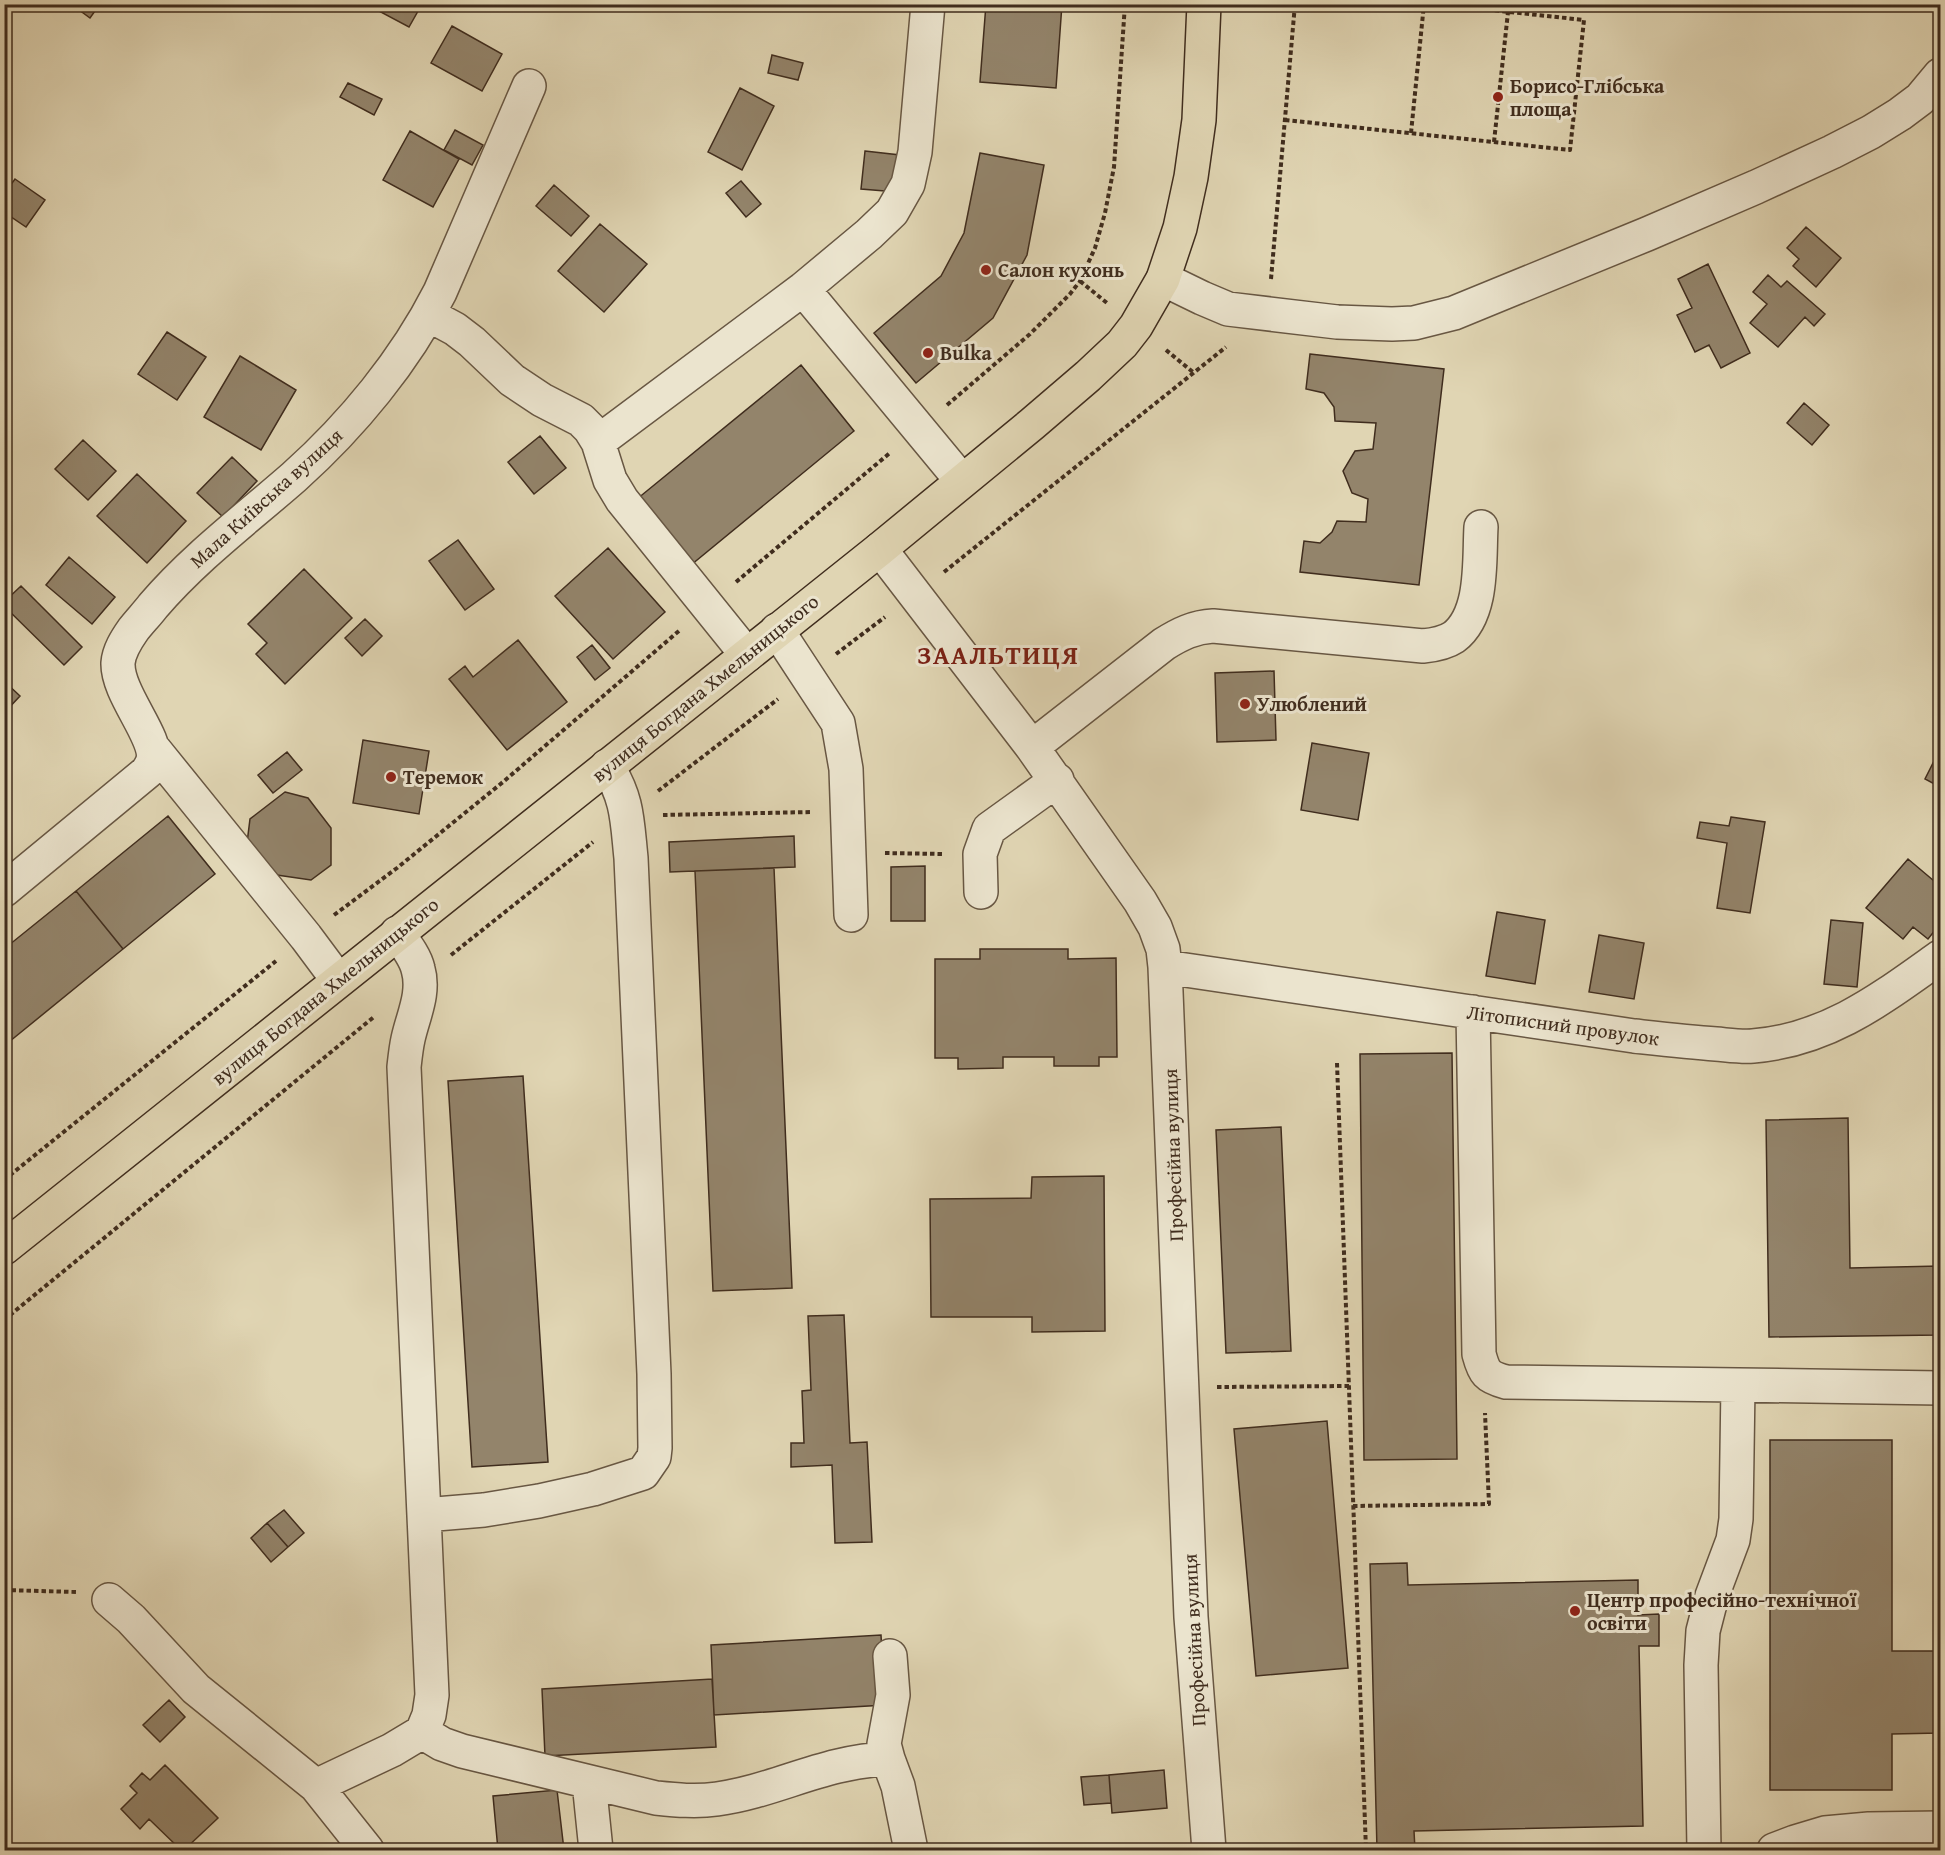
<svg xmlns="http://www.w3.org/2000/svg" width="1945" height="1855" font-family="'Gentium Book Plus',serif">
	<rect width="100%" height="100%" fill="#e0d5b3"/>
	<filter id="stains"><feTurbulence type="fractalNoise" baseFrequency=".00333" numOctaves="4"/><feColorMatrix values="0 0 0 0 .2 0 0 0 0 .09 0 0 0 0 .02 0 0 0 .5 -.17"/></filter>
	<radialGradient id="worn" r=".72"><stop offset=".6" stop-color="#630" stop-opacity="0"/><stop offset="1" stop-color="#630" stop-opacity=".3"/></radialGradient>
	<path fill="#93846b" stroke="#402d1e" stroke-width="1.5" d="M71 4H100L90 18Z
		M377 4H422L409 27 375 9Z
		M986 4H1062L1056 88 980 82Z
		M452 26 502 54 482 91 431 63Z
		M772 55 803 63 798 80 768 73Z
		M348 83 382 99 374 115 340 97Z
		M740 88 774 106 742 170 708 152Z
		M455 130 483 145 472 165 444 150Z
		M410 131 459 159 433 207 383 180Z
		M865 151 900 155 897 192 861 189Z
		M980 153 1044 165 1027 255 993 318 916 383 874 333 941 276 964 233Z
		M15 179 45 200 26 227 4 212V194Z
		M741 181 761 204 746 217 726 193Z
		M554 185 589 216 571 236 536 206Z
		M600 224 647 264 604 312 558 271Z
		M1806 227 1841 258 1816 287 1793 266 1799 259 1787 248Z
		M1708 264 1750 353 1721 368 1709 345 1695 352 1677 315 1692 308 1678 279Z
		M1768 275 1781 287 1787 281 1825 314 1814 326 1805 317 1778 347 1750 323 1767 304 1753 292Z
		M167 332 206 357 177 400 138 374Z
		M1310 354 1444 369 1419 585 1300 572 1304 541 1320 543 1332 532 1337 521 1366 522 1368 499 1352 493 1343 471 1355 451 1373 449 1376 423 1335 421 1334 407 1324 393 1306 389Z
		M240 356 296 390 261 450 204 417Z
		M801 365 854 431 691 565 637 499Z
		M1804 403 1829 425 1812 445 1787 423Z
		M540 436 566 468 534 494 508 462Z
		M83 440 116 471 88 500 55 469Z
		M232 457 257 481 223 517 197 493Z
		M137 474 186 521 147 563 97 516Z
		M458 540 494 589 465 610 429 561Z
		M608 548 665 612 613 659 555 596Z
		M69 557 115 597 92 624 46 585Z
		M304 569 352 618 285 684 256 654 267 643 248 624Z
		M21 586 82 647 64 665 4 606V602Z
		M365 619 382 636 362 656 345 638Z
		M518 640 567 702 507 750 449 679 465 666 473 677Z
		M592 645 610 668 595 680 577 657Z
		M1274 671 1276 740 1217 742 1215 673Z
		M4 681 20 696 4 713Z
		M363 740 429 751 419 814 353 803Z
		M1312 743 1369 753 1358 820 1301 810Z
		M1940 749V787L1925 779Z
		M287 752 302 770 273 793 258 775Z
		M285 792 308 798 331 828V865L311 880 270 874 247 843 250 819Z
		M168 816 215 874 123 949 76 891Z
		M1731 817 1765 822 1750 913 1717 908 1727 843 1697 838 1700 822 1729 826Z
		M794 836 795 867 670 872 669 842Z
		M1908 859 1940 886V924L1928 939 1913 927 1903 939 1866 908Z
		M925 866V921H891V867Z
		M774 868 792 1288 713 1291 695 871Z
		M76 891 123 949 4 1046V949Z
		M1497 912 1545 920 1535 984 1486 976Z
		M1831 920 1863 923 1857 987 1824 984Z
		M1599 935 1644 943 1634 999 1589 992Z
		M980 949H1068V959L1116 958 1117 1057H1099V1066H1054V1057H1003V1068L958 1069V1058H935V959H980Z
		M1452 1053 1457 1459 1364 1460 1360 1054Z
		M523 1076 548 1462 472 1467 448 1081Z
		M1848 1118 1850 1268 1940 1266V1335L1769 1337 1766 1120Z
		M1281 1127 1291 1351 1226 1353 1216 1130Z
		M1104 1176 1105 1331 1032 1332V1317H931L930 1199 1031 1198 1032 1177Z
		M844 1315 850 1443 867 1442 872 1542 835 1543 832 1465 791 1467V1443H804L802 1391 811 1390 808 1316Z
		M1327 1421 1348 1668 1256 1676 1234 1429Z
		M1770 1440H1892V1651H1940V1733L1892 1734V1790H1770Z
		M284 1510 304 1533 288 1547 267 1523Z
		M267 1523 288 1547 271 1562 251 1538Z
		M1407 1563 1408 1585 1638 1580V1615L1659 1614V1646H1639L1643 1826 1414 1831 1415 1850H1377L1370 1564Z
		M881 1635 885 1705 714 1715 711 1645Z
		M712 1679 716 1747 545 1756 542 1689Z
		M169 1700 185 1717 160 1742 143 1725Z
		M165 1765 218 1818 184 1850H181L149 1819 140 1829 121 1809 137 1793 130 1786 142 1773 150 1780Z
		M1164 1770 1167 1808 1112 1813 1109 1775Z
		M1109 1775 1111 1803 1084 1805 1081 1777Z
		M557 1790 564 1850H498L493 1796Z"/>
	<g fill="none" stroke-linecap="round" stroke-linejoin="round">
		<g stroke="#685743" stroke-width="36">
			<path id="minor" d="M1163 279 1202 298 1228 309 1337 322 1392 324 1414 323 1454 313 1647 234 1756 187 1832 152 1871 132 1900 114 1920 99 1940 75
				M803 289 962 481
				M429 315 455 329 472 342 512 380 542 400 581 420 590 429 598 442
				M880 549 1032 747 1140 901 1155 927 1163 949 1165 967 1191 1617 1209 1850
				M777 630 838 723 846 769 851 915
				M747 655 622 500 610 480 598 442 803 289 869 234 892 212 908 184 915 152 928 4
				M1032 747 1164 644C1180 634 1194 627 1213 626L1423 646C1434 645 1445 643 1454 637 1484 614 1479 560 1481 527
				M153 748 306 937 338 980
				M4 890 147 772C149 769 152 764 153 760 158 737 117 694 118 663 119 651 126 640 133 630 139 622 147 614 153 606 195 557 246 519 294 477 352 425 405 361 440 292L529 86
				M981 892 980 854 989 829 1057 780
				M397 933C405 944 415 956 418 969 425 993 413 1016 408 1039 406 1048 405 1058 404 1067L432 1695 429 1715 422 1732 442 1744 462 1751 656 1798C676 1800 696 1802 717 1799 776 1791 824 1761 888 1759
				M1165 967 1634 1036C1662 1039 1689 1042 1716 1044 1728 1045 1741 1047 1753 1046 1828 1040 1881 999 1940 957
				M1473 1012 1479 1354C1484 1373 1487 1377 1506 1382L1738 1385
				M424 1515 484 1510 539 1501 593 1489 643 1473 654 1457 655 1448 654 1374 631 858C627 820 628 799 607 766
				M109 1600 131 1619 196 1689 316 1786 367 1850
				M890 1656 893 1695 884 1744 888 1759 898 1786 911 1850
				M589 1782 596 1850
				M316 1786 392 1750 422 1732
				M1704 1850 1701 1665 1703 1631 1712 1596 1733 1540 1736 1519 1738 1385 1940 1388
				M1774 1850 1795 1842 1825 1833 1869 1829 1940 1828"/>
		</g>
		<g stroke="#402d1e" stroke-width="36">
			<path id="major" d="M4 1248 880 549 1032 424 1088 376 1122 344 1136 326 1163 279 1180 228 1191 177 1199 120 1204 4"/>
		</g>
		<path stroke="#402d1e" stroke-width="4" stroke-dasharray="4.5 3" stroke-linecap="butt" d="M1285 120 1570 150 1584 20 1436 4
			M1411 133 1424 4
			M1494 142 1508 12 1511 4
			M1271 279 1295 4
			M1080 281 1107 303
			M1166 350 1194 373
			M947 405 1030 334 1070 294 1080 281 1095 248 1105 213 1114 167 1125 4
			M944 572 1226 347
			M736 582 891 452
			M836 654 885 617
			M658 791 778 699
			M663 815 812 812
			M885 853 944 854
			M334 915 397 868 503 782 680 630
			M451 955 593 842
			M1337 1063 1366 1850
			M4 1180 276 961
			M4 1320 375 1016
			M1217 1387 1349 1386
			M1353 1506 1489 1504 1485 1413
			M4 1590 76 1592"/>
		<use href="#minor" stroke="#ebe4ce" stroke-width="33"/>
		<use href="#major" stroke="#e0d5b3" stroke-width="33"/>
	</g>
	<g fill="#8f2418" stroke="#ebe4ce" stroke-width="2">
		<circle cx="1498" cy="97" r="6"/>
		<circle cx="986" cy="270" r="6"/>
		<circle cx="928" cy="353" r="6"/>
		<circle cx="1245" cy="704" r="6"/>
		<circle cx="391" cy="777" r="6"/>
		<circle cx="1575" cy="1611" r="6"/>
	</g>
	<g text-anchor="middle" stroke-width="6" stroke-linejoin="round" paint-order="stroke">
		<g font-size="20" font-weight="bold" fill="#402d1e" stroke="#ebe4ce" text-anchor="start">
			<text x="1510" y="93">Борисо-Глібська<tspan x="1510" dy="23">площа</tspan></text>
			<text x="998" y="277">Салон кухонь</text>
			<text x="940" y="360">Bulka</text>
			<text x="1257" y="711">Улюблений</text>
			<text x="403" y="784">Теремок</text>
			<text x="1587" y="1607">Центр професійно-технічної<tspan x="1587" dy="23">освіти</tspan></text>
		</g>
		<g font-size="20" fill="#402d1e" stroke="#ebe4ce">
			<text transform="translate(266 498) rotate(-42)" y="7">Мала Київська вулиця</text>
			<text transform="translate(705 688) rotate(-39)" y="7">вулиця Богдана Хмельницького</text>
			<text transform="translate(325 991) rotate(-39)" y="7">вулиця Богдана Хмельницького</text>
			<text transform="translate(1563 1025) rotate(8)" y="7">Літописний провулок</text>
			<text transform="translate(1173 1155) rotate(-92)" y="7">Професійна вулиця</text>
			<text transform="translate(1194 1640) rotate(-93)" y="7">Професійна вулиця</text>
		</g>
		<g font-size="26" font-weight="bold" letter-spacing="1.5" fill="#7a1f14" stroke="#ebe4ce">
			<text x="998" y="664">ЗААЛЬТИЦЯ</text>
		</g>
	</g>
	<rect width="1945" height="1855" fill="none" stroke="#e0d5b3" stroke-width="24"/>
	<rect x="6" y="6" width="1933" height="1843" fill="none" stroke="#402d1e" stroke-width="3"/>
	<rect x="12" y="12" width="1921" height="1831" fill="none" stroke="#402d1e" stroke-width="1.5"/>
	<rect width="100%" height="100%" filter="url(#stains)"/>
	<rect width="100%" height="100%" fill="url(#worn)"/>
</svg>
